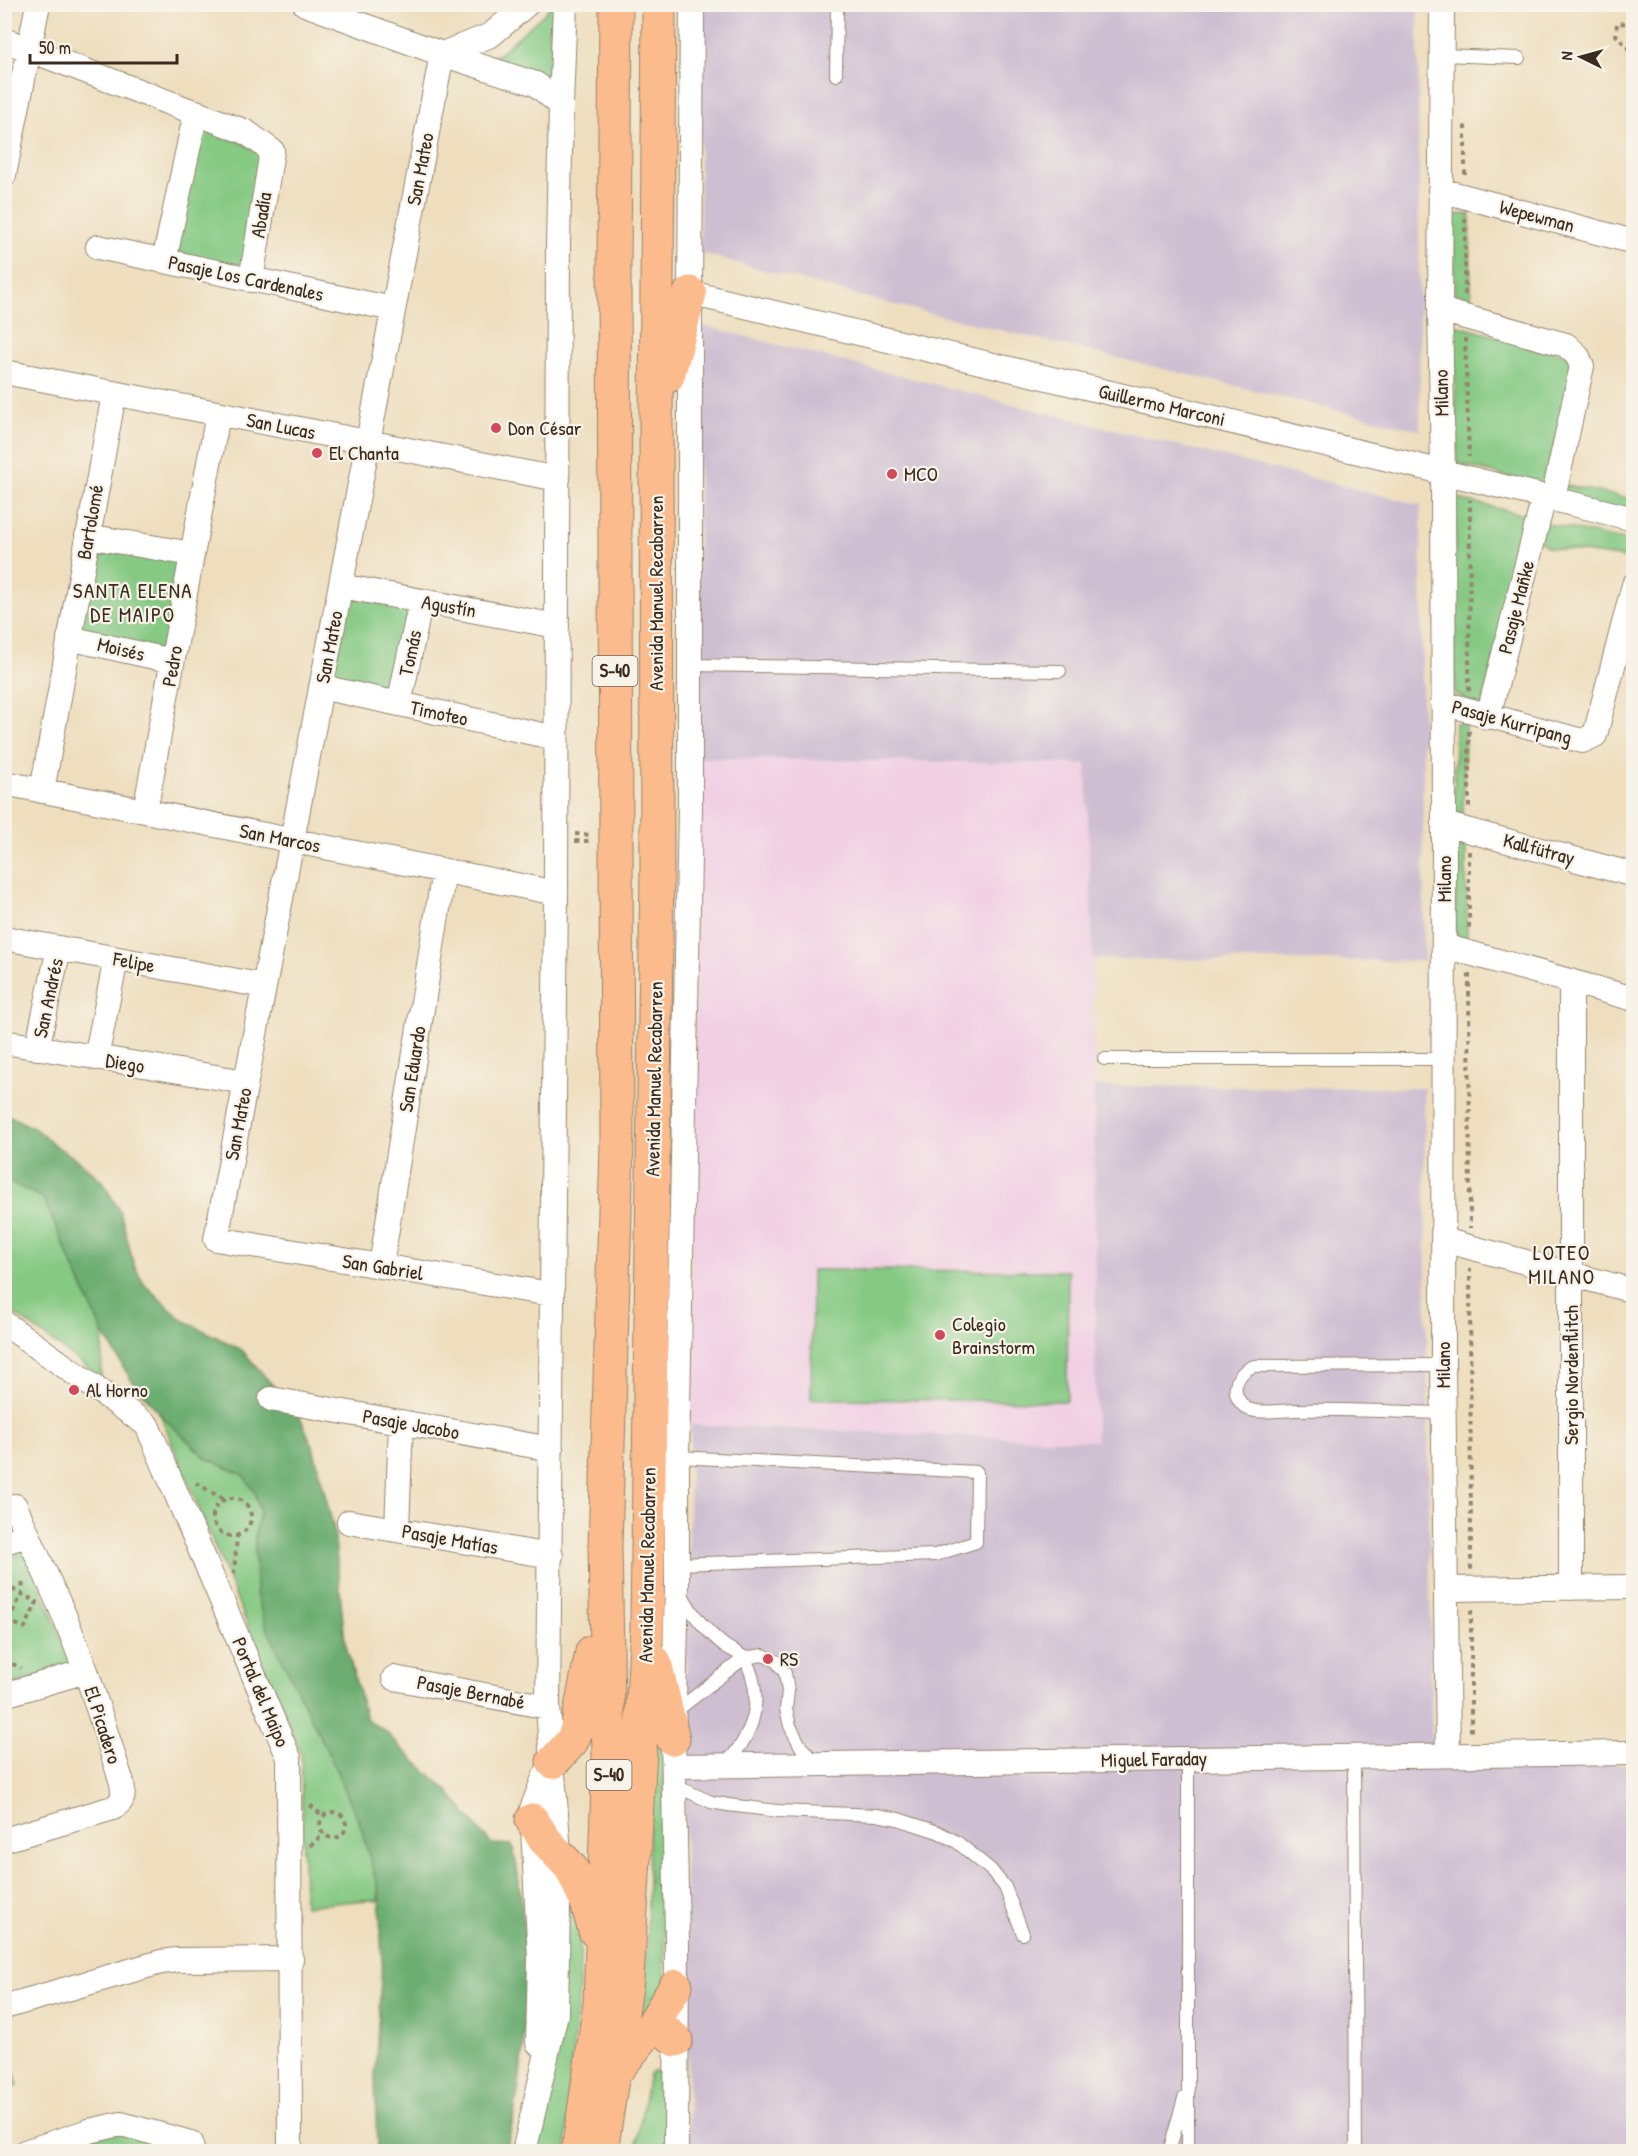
<svg xmlns="http://www.w3.org/2000/svg" width="1638" height="2156" font-family="'Patrick Hand',sans-serif">
	<rect width="100%" height="100%" fill="#f7f3e8"/>
	<filter id="ink" filterUnits="userSpaceOnUse"><feTurbulence type="fractalNoise" baseFrequency=".0167" numOctaves="2"/><feDisplacementMap in="SourceGraphic" scale="12" xChannelSelector="R" yChannelSelector="G"/><feConvolveMatrix kernelMatrix="1 2 1 2 8 2 1 2 1" color-interpolation-filters="sRGB"/></filter>
	<filter id="wash" filterUnits="userSpaceOnUse"><feTurbulence type="fractalNoise" baseFrequency=".008" numOctaves="4" result="noise"/><feDisplacementMap in="SourceGraphic" scale="24" xChannelSelector="R" yChannelSelector="G"/><feGaussianBlur stdDeviation="1.35" result="paint"/><feColorMatrix in="noise" values="0 0 0 0 0 0 0 0 0 0 0 0 0 0 0 0 0 1.4 0 .05"/><feComposite in="paint" operator="in"/></filter>
	<g filter="url(#wash)">
		<rect width="100%" height="100%" fill="#eedebe"/>
		<path fill="#f1d0e4" d="M697 758 1086 764 1093 959 1097 1441 691 1425Z"/>
		<path fill="#cebed1" d="M700 5H1418L1420 430 883 302 700 253Z
			M700 325 1083 422 1421 505 1424 961 1093 959 1086 764 697 758Z
			M1094 1086 1424 1088 1432 1763 1633 1764V2151L689 2152 684 1766 691 1425 1096 1441Z"/>
		<path fill="#85c983" stroke="#607a50" stroke-width="1.5" d="M549 5H559L555 92 478 62 499 54 547 11Z
			M200 127 238 141 265 154 245 270 173 255Z
			M1470 214 1471 312 1455 308 1453 215Z
			M1454 325 1568 355 1573 368 1547 488 1457 463Z
			M1565 485 1633 499V517L1561 503Z
			M1455 498 1529 516 1482 707 1455 694Z
			M1544 523 1633 542 1631 559 1548 547 1540 541Z
			M91 540 190 554 171 657 72 636Z
			M350 596 409 611 390 692 331 678Z
			M1455 723H1465L1463 815 1454 813Z
			M1463 844 1466 846 1467 943 1461 940 1455 932 1457 850 1459 846Z
			M5 1180 43 1198 103 1333 101 1377 5 1307Z
			M812 1270 1068 1271 1067 1401 811 1399Z
			M160 1414 206 1458 243 1475 255 1492 260 1512 255 1536 256 1594 266 1626 334 1765 360 1824 379 1891 378 1901 367 1900 304 1906 301 1754Z
			M23 1546 74 1666 5 1686V1551Z
			M651 1693 664 1763 665 1983 637 2025 647 1948Z
			M568 1911H572C591 1938 571 2050 569 2086 568 2108 567 2130 567 2151L534 2152Z
			M4 2041 18 2085 5 2089H4Z
			M653 2071H657L666 2080 668 2151 635 2152 649 2074Z
			M121 2127 188 2151H99L93 2133Z"/>
		<path fill="#6cad71" stroke="#546c48" stroke-width="1.5" d="M4 1113 35 1129 57 1147 78 1160 102 1181 120 1211 134 1265 144 1284 181 1319 242 1350 300 1417 313 1447 334 1530 345 1642 366 1719 385 1731 404 1751 448 1791 491 1844 512 1845C518 1866 520 1887 522 1908 531 1992 526 2070 506 2151H377L375 2076 382 1962 379 1891 360 1824 334 1765 266 1626 256 1594 255 1536 260 1512 255 1492 243 1475 206 1458 160 1414 130 1378 103 1333 43 1198 5 1180Z"/>
	</g>
	<g filter="url(#ink)">
		<g fill="none" stroke-linecap="round" stroke-linejoin="round">
			<g stroke="#94846e" stroke-width="14">
				<path id="lane" d="M1441 55 1519 58
					M836 75 837 4
					M690 665 1060 671
					M1104 1059H1443
					M1443 1365 1254 1366C1244 1370 1239 1375 1236 1385 1234 1395 1241 1407 1251 1410 1264 1414 1283 1410 1297 1410 1346 1409 1395 1412 1444 1413
					M677 1457 977 1472 976 1542 935 1555 678 1564
					M681 1592C691 1614 706 1631 725 1646 731 1650 740 1653 744 1658 748 1663 750 1670 752 1676 762 1709 749 1741 725 1764
					M675 1712 744 1658 763 1655 776 1661 785 1673 788 1691 786 1709 790 1726 801 1747 817 1763
					M1354 1756 1356 2152
					M1188 1758V2152
					M675 1802 685 1790 711 1802 728 1805 778 1811 877 1815 898 1819 938 1832 957 1842 991 1870 1005 1887 1023 1934
					M1169 2152 1184 2098"/>
			</g>
			<g stroke="#94846e" stroke-width="26">
				<path id="street" d="M305 4 442 54 536 84 561 105
					M1442 4 1440 310 1443 472 1444 824 1443 1365 1448 1754
					M4 40 246 132 272 151 251 280
					M442 54 216 1239 551 1294
					M442 54 491 35 527 4
					M4 175 38 4
					M1440 190 1634 242
					M98 247 393 309
					M164 261 196 112
					M690 293 1443 472 1634 519
					M1440 310 1566 345 1577 355 1582 366 1553 499
					M4 372 558 479
					M87 536 192 554
					M341 586 557 626
					M69 638 172 661
					M321 687 556 738
					M1443 703 1582 741 1595 735 1634 585
					M399 704 421 601
					M1488 717 1544 497
					M4 783 556 893
					M42 791 114 394
					M145 811 218 414
					M1444 824 1634 875
					M4 938 264 986
					M1444 946 1634 999
					M4 1042 246 1082
					M37 1048 59 948
					M96 1058 116 959
					M1443 1240 1634 1291
					M381 1266 444 871
					M4 1323 147 1425 289 1758 290 2152
					M271 1399 551 1449
					M15 1506 28 1535
					M349 1522 551 1556
					M397 1530 401 1422
					M4 1542 28 1535 64 1615 86 1671 122 1783C124 1795 124 1801 113 1808L4 1840
					M1571 1588V981
					M1446 1589 1634 1587
					M394 1678 548 1707
					M4 1695 86 1671
					M674 1766 1634 1753
					M4 2007 161 1962 177 1960 291 1959
					M538 2043 540 1959 532 1809 543 1780 551 1765
					M25 2152 89 2131 121 2124 191 2143 192 2152
					M524 2152 556 2014 559 1854 548 1707 556 893 558 245 561 105 565 4
					M676 2152 677 1937 673 1739 677 1586V1457L690 808V293L692 4"/>
			</g>
			<g stroke="#94846e" stroke-width="35">
				<path id="primary" d="M668 376 690 293
					M655 1662 673 1739
					M553 1762 572 1741 577 1729 592 1652
					M532 1820 546 1841 571 1868 586 1900 595 1931
					M650 2029 664 2030 676 2040
					M614 2073 650 2029 676 1986
					M578 2152 600 2004 609 1757 605 1546 617 1145 614 266 616 4
					M601 2152 627 1980 647 1627 657 866 656 425 659 4"/>
			</g>
			<path stroke="#94846e" stroke-width="4" stroke-dasharray="4.5 4.5" stroke-linecap="butt" d="M1634 24 1617 23 1616 35 1634 55
				M1465 175V122
				M1465 295V218
				M1465 338 1469 457
				M1469 691 1470 500
				M1469 731V811
				M575 834 592 835
				M575 841H591
				M1469 851V931
				M1469 974 1470 1228
				M1470 1268 1471 1570
				M196 1483 223 1499
				M213 1517a19 19 0 1 1 38 0a19 19 0 1 1-38 0Z
				M234 1574 237 1536
				M4 1585 37 1602 25 1628 4 1619
				M1471 1610V1735
				M4 1628 22 1594 23 1579
				M4 1660 21 1668
				M310 1805 323 1816
				M320 1825a13 13 0 1 1 26 0a13 13 0 1 1-26 0Z
				M310 1846 324 1833"/>
			<use href="#lane" stroke="#fff" stroke-width="12"/>
			<use href="#street" stroke="#fff" stroke-width="24"/>
			<use href="#primary" stroke="#fbbb8c" stroke-width="33"/>
		</g>
	</g>
	<g fill="#d1495b" stroke="#f7f3e8" stroke-width="2">
		<circle cx="496" cy="428" r="6"/>
		<circle cx="317" cy="453" r="6"/>
		<circle cx="892" cy="474" r="6"/>
		<circle cx="940" cy="1335" r="6"/>
		<circle cx="74" cy="1390" r="6"/>
		<circle cx="768" cy="1659" r="6"/>
	</g>
	<g text-anchor="middle" stroke-width="4.5" stroke-linejoin="round" paint-order="stroke">
		<g fill="#f7f3e8" stroke="#73665b" stroke-width="1.5">
			<rect x="592.5" y="656" width="45" height="30" rx="4.5"/>
			<rect x="586.5" y="1760" width="45" height="30" rx="4.5"/>
		</g>
		<g font-size="18" font-weight="bold" fill="#3b2a1e">
			<text x="615" y="677">S-40</text>
			<text x="609" y="1781">S-40</text>
		</g>
		<g font-size="20" fill="#3b2a1e" stroke="#f7f3e8">
			<text transform="translate(420 169) rotate(-79)" y="7">San Mateo</text>
			<text transform="translate(261 215) rotate(-81)" y="7">Abadía</text>
			<text transform="translate(1537 216) rotate(15)" y="7">Wepewman</text>
			<text transform="translate(246 278) rotate(12)" y="7">Pasaje Los Cardenales</text>
			<text transform="translate(1441 393) rotate(-91)" y="7">Milano</text>
			<text transform="translate(1162 405) rotate(13)" y="7">Guillermo Marconi</text>
			<text transform="translate(281 426) rotate(11)" y="7">San Lucas</text>
			<text transform="translate(90 522) rotate(-80)" y="7">Bartolomé</text>
			<text transform="translate(656 593) rotate(-90)" y="7">Avenida Manuel Recabarren</text>
			<text transform="translate(449 606) rotate(10)" y="7">Agustín</text>
			<text transform="translate(1516 607) rotate(-76)" y="7">Pasaje Mañke</text>
			<text transform="translate(329 647) rotate(-79)" y="7">San Mateo</text>
			<text transform="translate(121 649) rotate(13)" y="7">Moisés</text>
			<text transform="translate(410 653) rotate(-78)" y="7">Tomás</text>
			<text transform="translate(172 666) rotate(-80)" y="7">Pedro</text>
			<text transform="translate(439 713) rotate(12)" y="7">Timoteo</text>
			<text transform="translate(1512 722) rotate(15)" y="7">Pasaje Kurripang</text>
			<text transform="translate(280 838) rotate(11)" y="7">San Marcos</text>
			<text transform="translate(1539 849) rotate(15)" y="7">Kallfütray</text>
			<text transform="translate(1444 879) rotate(-90)" y="7">Milano</text>
			<text transform="translate(134 962) rotate(10)" y="7">Felipe</text>
			<text transform="translate(48 998) rotate(-78)" y="7">San Andrés</text>
			<text transform="translate(125 1063) rotate(9)" y="7">Diego</text>
			<text transform="translate(412 1069) rotate(-81)" y="7">San Eduardo</text>
			<text transform="translate(654 1079) rotate(-89)" y="7">Avenida Manuel Recabarren</text>
			<text transform="translate(238 1124) rotate(-79)" y="7">San Mateo</text>
			<text transform="translate(383 1267) rotate(9)" y="7">San Gabriel</text>
			<text transform="translate(1443 1365) rotate(-90)" y="7">Milano</text>
			<text transform="translate(1571 1375) rotate(-90)" y="7">Sergio Nordenflitch</text>
			<text transform="translate(411 1424) rotate(10)" y="7">Pasaje Jacobo</text>
			<text transform="translate(450 1539) rotate(10)" y="7">Pasaje Matías</text>
			<text transform="translate(647 1565) rotate(-89)" y="7">Avenida Manuel Recabarren</text>
			<text transform="translate(261 1692) rotate(67)" y="7">Portal del Maipo</text>
			<text transform="translate(471 1692) rotate(11)" y="7">Pasaje Bernabé</text>
			<text transform="translate(103 1725) rotate(72)" y="7">El Picadero</text>
			<text transform="translate(1154 1759) rotate(-1)" y="7">Miguel Faraday</text>
		</g>
		<g font-size="20" fill="#3b2a1e" stroke="#f7f3e8" text-anchor="start">
			<text x="508" y="435">Don César</text>
			<text x="329" y="460">El Chanta</text>
			<text x="904" y="481">MCO</text>
			<text x="952" y="1331">Colegio<tspan x="952" dy="23">Brainstorm</tspan></text>
			<text x="86" y="1397">Al Horno</text>
			<text x="780" y="1666">RS</text>
		</g>
		<g font-size="21" letter-spacing="1.5" fill="#3b2a1e" stroke="#f7f3e8">
			<text x="133" y="598">SANTA ELENA<tspan x="133" dy="24">DE MAIPO</tspan></text>
			<text x="1562" y="1260">LOTEO<tspan x="1562" dy="24">MILANO</tspan></text>
		</g>
	</g>
	<rect width="1638" height="2156" fill="none" stroke="#f7f3e8" stroke-width="24"/>
	<g transform="translate(1581 57) rotate(275)" stroke="#f7f3e8" stroke-width="4.5" paint-order="stroke">
	<path d="M0-4.5L10 22L0 15L-10 22Z" fill="#3b2a1e"/>
	<text y="-9" font-size="16" font-weight="bold" text-anchor="middle" fill="#3b2a1e">N</text>
	</g>
	<path d="M30 54v9h147v-9" fill="none" stroke="#3b2a1e" stroke-width="3"/>
	<text x="39" y="54" font-size="18" fill="#3b2a1e" stroke="#f7f3e8" stroke-width="4.5" paint-order="stroke">50 m</text>
</svg>
